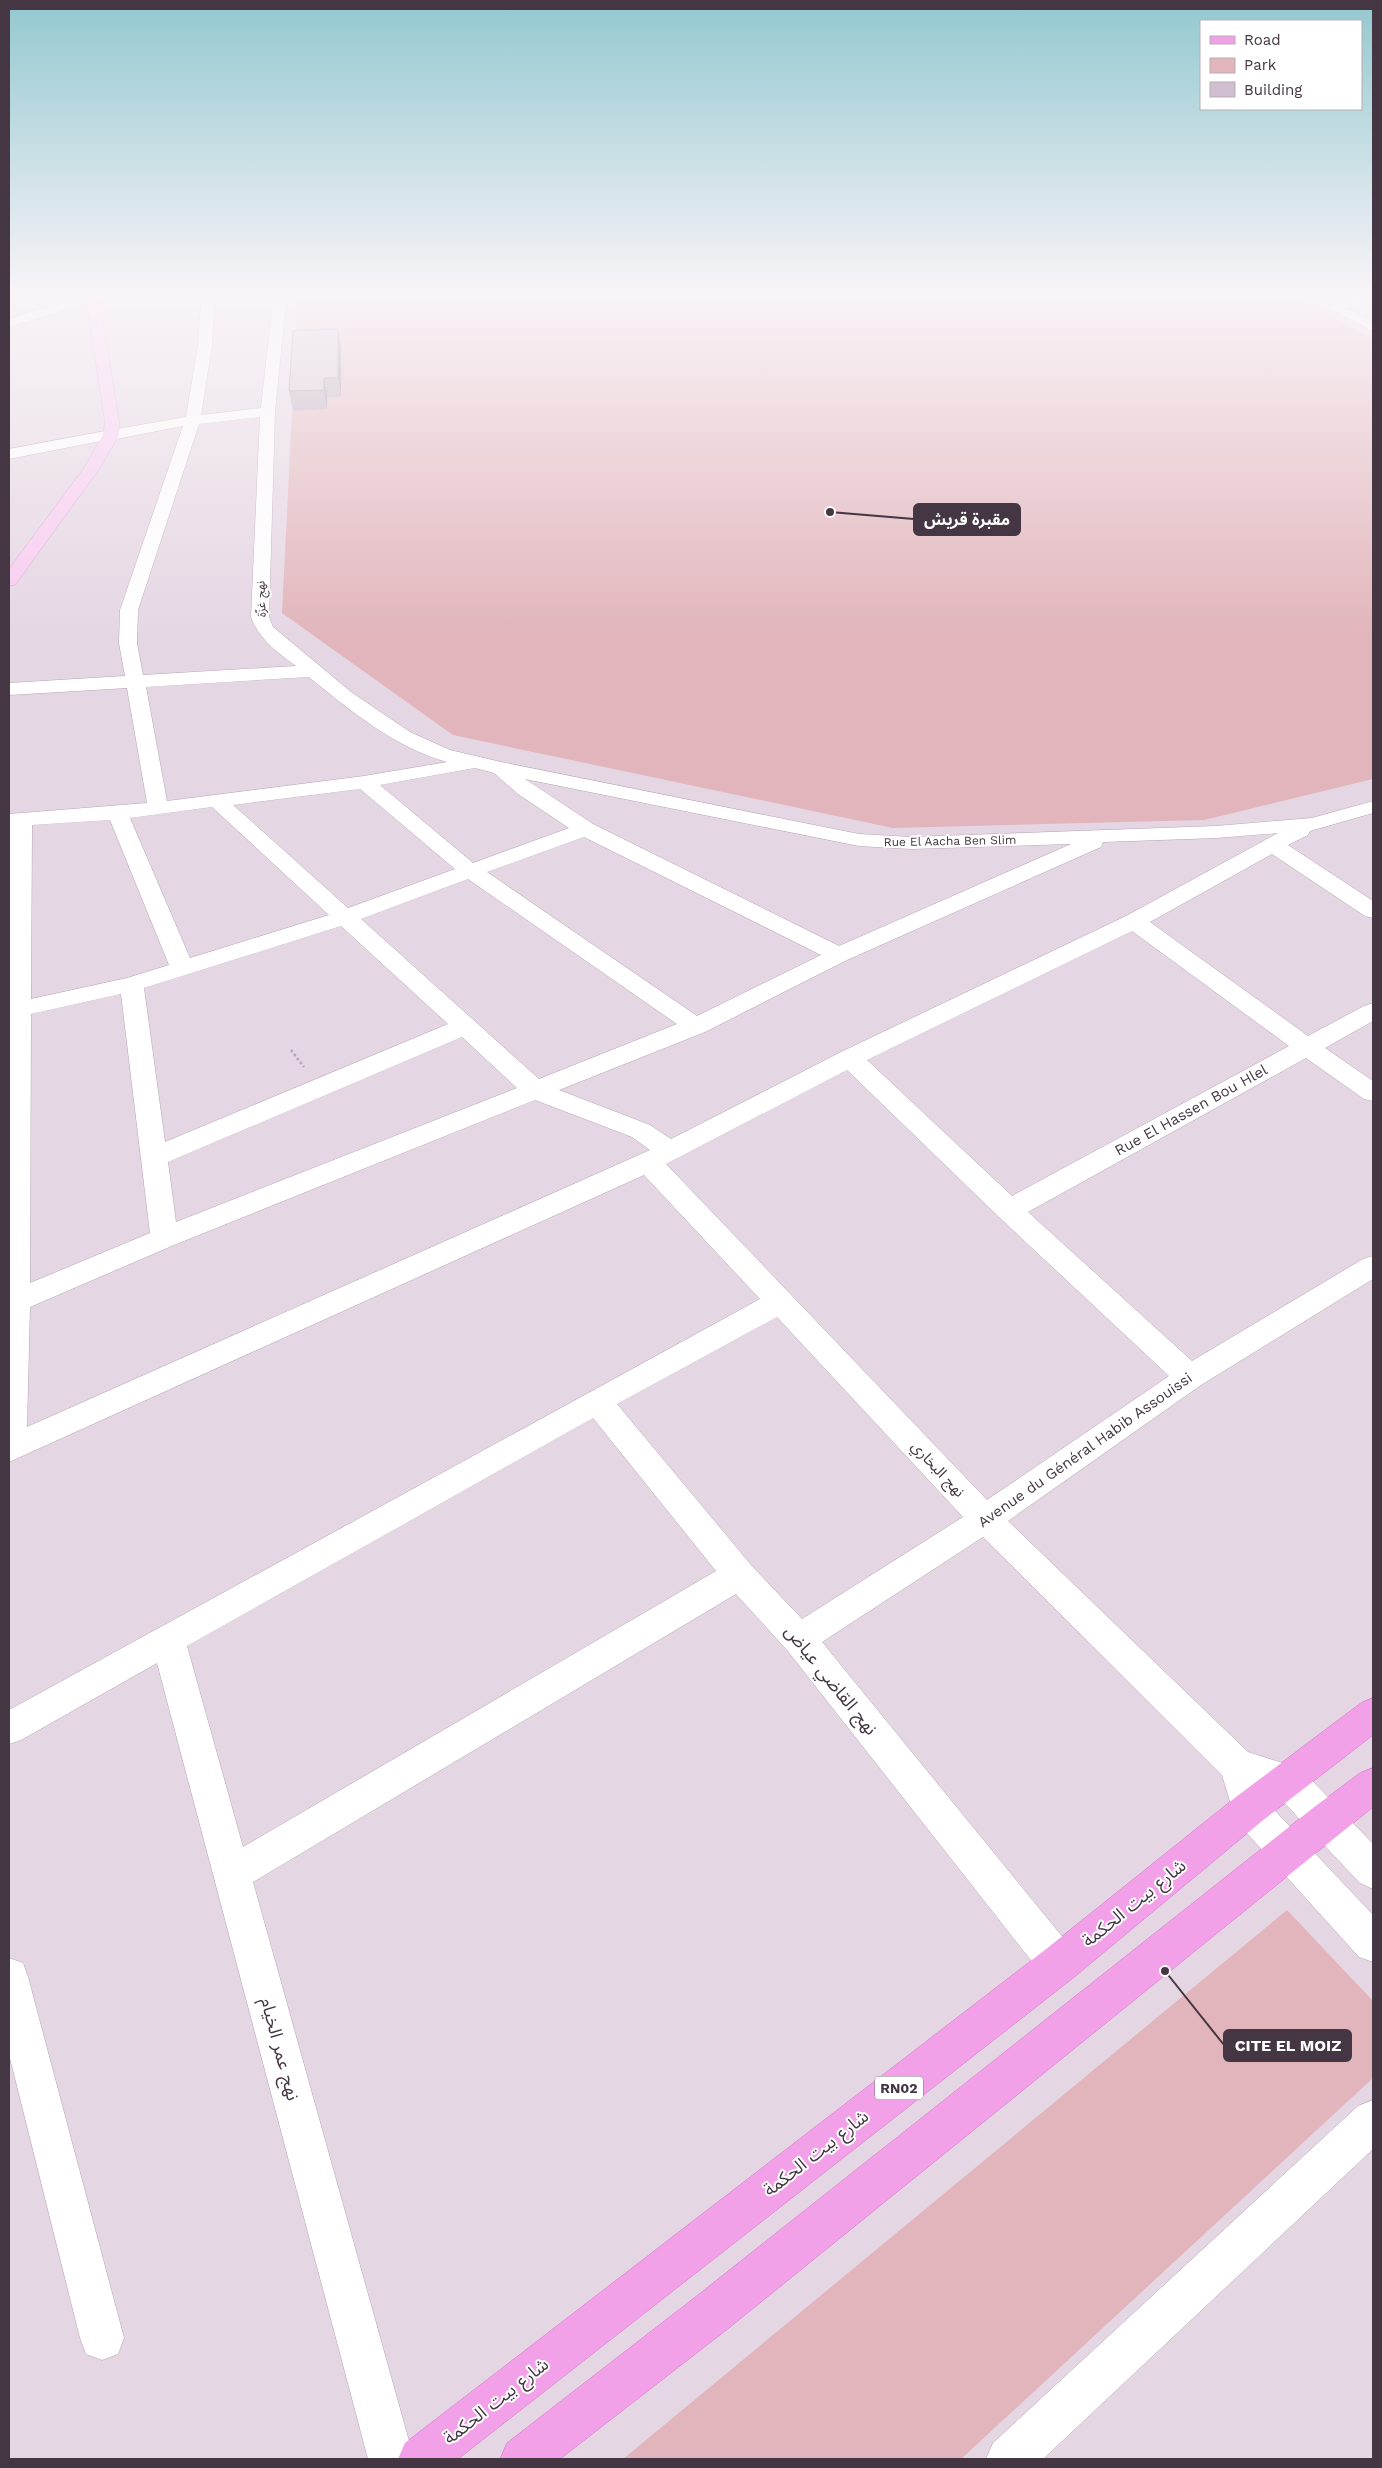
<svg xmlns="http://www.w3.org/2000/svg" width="1382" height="2468" font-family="'Work Sans','Noto Sans Arabic',sans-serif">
	<rect width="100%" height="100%" fill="#f1e7f0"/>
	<path fill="#e5d6e3" d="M9 291H1373V2459H9Z"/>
	<path fill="#e1b5bb" d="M298 291H1282L1373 338V779L1204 820 893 828 453 735 282 613Z
		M1287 1910 1373 2001V2078L961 2459H623Z"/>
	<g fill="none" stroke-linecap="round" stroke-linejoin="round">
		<g stroke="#b6a5b4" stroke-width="1">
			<path id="minor" d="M202 291H215L212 345 201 415 261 408 274 291H287L275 412 269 617 273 627 351 692 410 732 450 750 501 762 859 834 911 837 1216 826 1312 818 1373 801V813L1310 831 1308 835 1288 845 1373 901V918L1365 916 1272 854 1150 922 1308 1036 1364 1006 1373 1003V1021L1325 1048 1373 1081V1101L1364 1099 1306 1058 1028 1212 1192 1361 1363 1259 1373 1256V1279L1201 1385 1008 1521 1248 1752 1301 1769 1373 1844V1889L1360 1883 1277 1795 1262 1790 1264 1799 1373 1915V1962L1359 1957 1236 1821 1222 1775 983 1537 822 1642 1073 1950 1078 1964 1073 1978 1059 1983 1045 1978 787 1650 736 1594 253 1882 414 2459H368L157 1663 21 1740 9 1744V1710L760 1299 644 1175 9 1462V814L147 803 127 688 9 695V683L125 676 119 643 120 610 183 426 111 440 103 435 111 430 186 417 198 345ZM260 417 251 617C259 640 278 652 296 666L143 675 137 643 138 610 199 424ZM309 677C351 711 394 747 447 762L364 776 167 801 146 687ZM475 768 494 773 518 794 569 828 473 863 380 785ZM525 779 859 846 911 849 1071 844 839 946 593 824ZM360 789 455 869 348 908 233 805ZM212 807 329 915 190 958 130 818ZM110 820 169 965 127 978 31 999 32 825ZM1278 833 1126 916 841 1052 671 1139 650 1125 559 1090 705 1032 847 960 1101 847 1103 842 1216 838ZM584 837 821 955 697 1016 487 872ZM468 879 677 1024 539 1079 361 919ZM341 926 448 1024 165 1142 144 988ZM1132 931 1289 1046 1012 1196 867 1060ZM121 994 150 1233 30 1283 31 1014ZM462 1037 517 1088 176 1222 168 1162ZM847 1070 999 1217 1169 1376 987 1500 666 1164ZM535 1100 632 1137 650 1150 27 1427 30 1307 174 1245ZM777 1317 963 1517 802 1619 751 1565 617 1404ZM593 1418 716 1571 243 1847 187 1646Z
				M1373 292V300L1347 309 1373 322V331L1329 308 1331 305Z
				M91 293 98 297 96 300 9 327V319Z
				M9 1958 23 1963 28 1977 124 2338 118 2354 102 2360 86 2354 80 2338 9 2054Z
				M1373 2100V2149L1043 2459H986L993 2443 1358 2106Z"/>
		</g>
		<g stroke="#b6a5b4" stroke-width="1">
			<path id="tertiary" d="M111 430 116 432 119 435 116 438 9 459V449Z"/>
		</g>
		<g stroke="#cf9ec8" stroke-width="1">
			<path id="secondary" d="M85 291H98L119 422V435L99 469 15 585 9 586V569L84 468 103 435 105 422Z"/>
		</g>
		<g stroke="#d572ca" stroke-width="1">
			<path id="primary" d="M1373 1698V1735L1262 1821 1073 1978 458 2459H398L405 2443 1045 1950 1236 1797 1361 1703Z
				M1373 1768V1807L730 2327 560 2459H500L507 2443 698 2295 1313 1808 1360 1773Z"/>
		</g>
		<path stroke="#bc9eba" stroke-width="2.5" stroke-dasharray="2.5 2.5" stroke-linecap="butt" d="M291 1050 304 1067"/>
		<use href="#minor" fill="#fff" fill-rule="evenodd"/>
		<use href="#tertiary" fill="#fff" fill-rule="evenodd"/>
		<use href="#secondary" fill="#f8cbf0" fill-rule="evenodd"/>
		<use href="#primary" fill="#f2a0e8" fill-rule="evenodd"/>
	</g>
	<path fill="#b5a3b4" d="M338 329 341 347V397H327V409L293 411 289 391Z"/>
	<path fill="#938592" d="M338 329 341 347V397L338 378Z
		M324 378 327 397V409L324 390Z"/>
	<path fill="#d2bed1" stroke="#938592" d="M338 329V378H324V390L289 391 293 331Z"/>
	<linearGradient id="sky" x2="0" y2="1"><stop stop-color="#93c8d0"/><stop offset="0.46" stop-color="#f9f4f8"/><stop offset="1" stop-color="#f9f4f8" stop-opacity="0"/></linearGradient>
	<rect width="1382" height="637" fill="url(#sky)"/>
	<g text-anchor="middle" stroke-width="4" stroke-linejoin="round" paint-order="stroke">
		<g font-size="12" fill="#443743" stroke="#fff">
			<text transform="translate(261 599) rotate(-92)" y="4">نهج غزّة</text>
			<text transform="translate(950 841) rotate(-1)" y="4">Rue El Aacha Ben Slim</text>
		</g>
		<rect fill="#fff" stroke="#7c737b" stroke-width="1" x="875" y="2076.5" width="48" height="23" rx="4"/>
		<g font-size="14" font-weight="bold" fill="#443743">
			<text x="899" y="2093">RN02</text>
		</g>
		<g font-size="15" fill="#443743" stroke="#fff">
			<text transform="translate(1191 1110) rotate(-29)" y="5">Rue El Hassen Bou Hlel</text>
			<text transform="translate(1085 1450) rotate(-35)" y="5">Avenue du Général Habib Assouissi</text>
			<text transform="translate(938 1469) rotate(47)" y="5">نهج البخاري</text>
		</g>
		<g font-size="18" fill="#443743" stroke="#fff">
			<text transform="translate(831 1680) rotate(51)" y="6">نهج القاضي عياض</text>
			<text transform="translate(1134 1903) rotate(-39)" y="6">شارع بيت الحكمة</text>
			<text transform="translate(280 2049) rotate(75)" y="6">نهج عمر الخيام</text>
			<text transform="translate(816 2153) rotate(-38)" y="6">شارع بيت الحكمة</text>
			<text transform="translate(496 2401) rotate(-38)" y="6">شارع بيت الحكمة</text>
		</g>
	</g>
	<path fill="none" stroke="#443743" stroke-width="2" d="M830 512L914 519M1165 1971L1224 2045"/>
	<g fill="#443743" stroke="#fff" stroke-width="2">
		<circle cx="830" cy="512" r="5"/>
		<circle cx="1165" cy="1971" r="5"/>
	</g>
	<g fill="#443743" stroke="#443743" stroke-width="2">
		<rect x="914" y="504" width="106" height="31" rx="5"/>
		<rect x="1224" y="2030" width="127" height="31" rx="5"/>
	</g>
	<g font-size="16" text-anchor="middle" font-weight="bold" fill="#fff">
		<text x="967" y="525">مقبرة قريش</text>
		<text x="1288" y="2051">CITE EL MOIZ</text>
	</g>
	<rect width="1382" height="2468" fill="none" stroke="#443743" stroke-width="20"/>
	<rect x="1200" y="20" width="162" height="90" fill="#ffffff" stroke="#b4afb4"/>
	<rect x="1210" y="36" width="25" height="8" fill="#f2a0e8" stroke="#b4afb4"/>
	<text x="1244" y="45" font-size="15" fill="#443743">Road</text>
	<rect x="1210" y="58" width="25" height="15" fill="#e1b5bb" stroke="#b4afb4"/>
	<text x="1244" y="70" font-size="15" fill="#443743">Park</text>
	<rect x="1210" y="82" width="25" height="15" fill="#d2bed1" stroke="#b4afb4"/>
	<text x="1244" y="95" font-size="15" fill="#443743">Building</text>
</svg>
